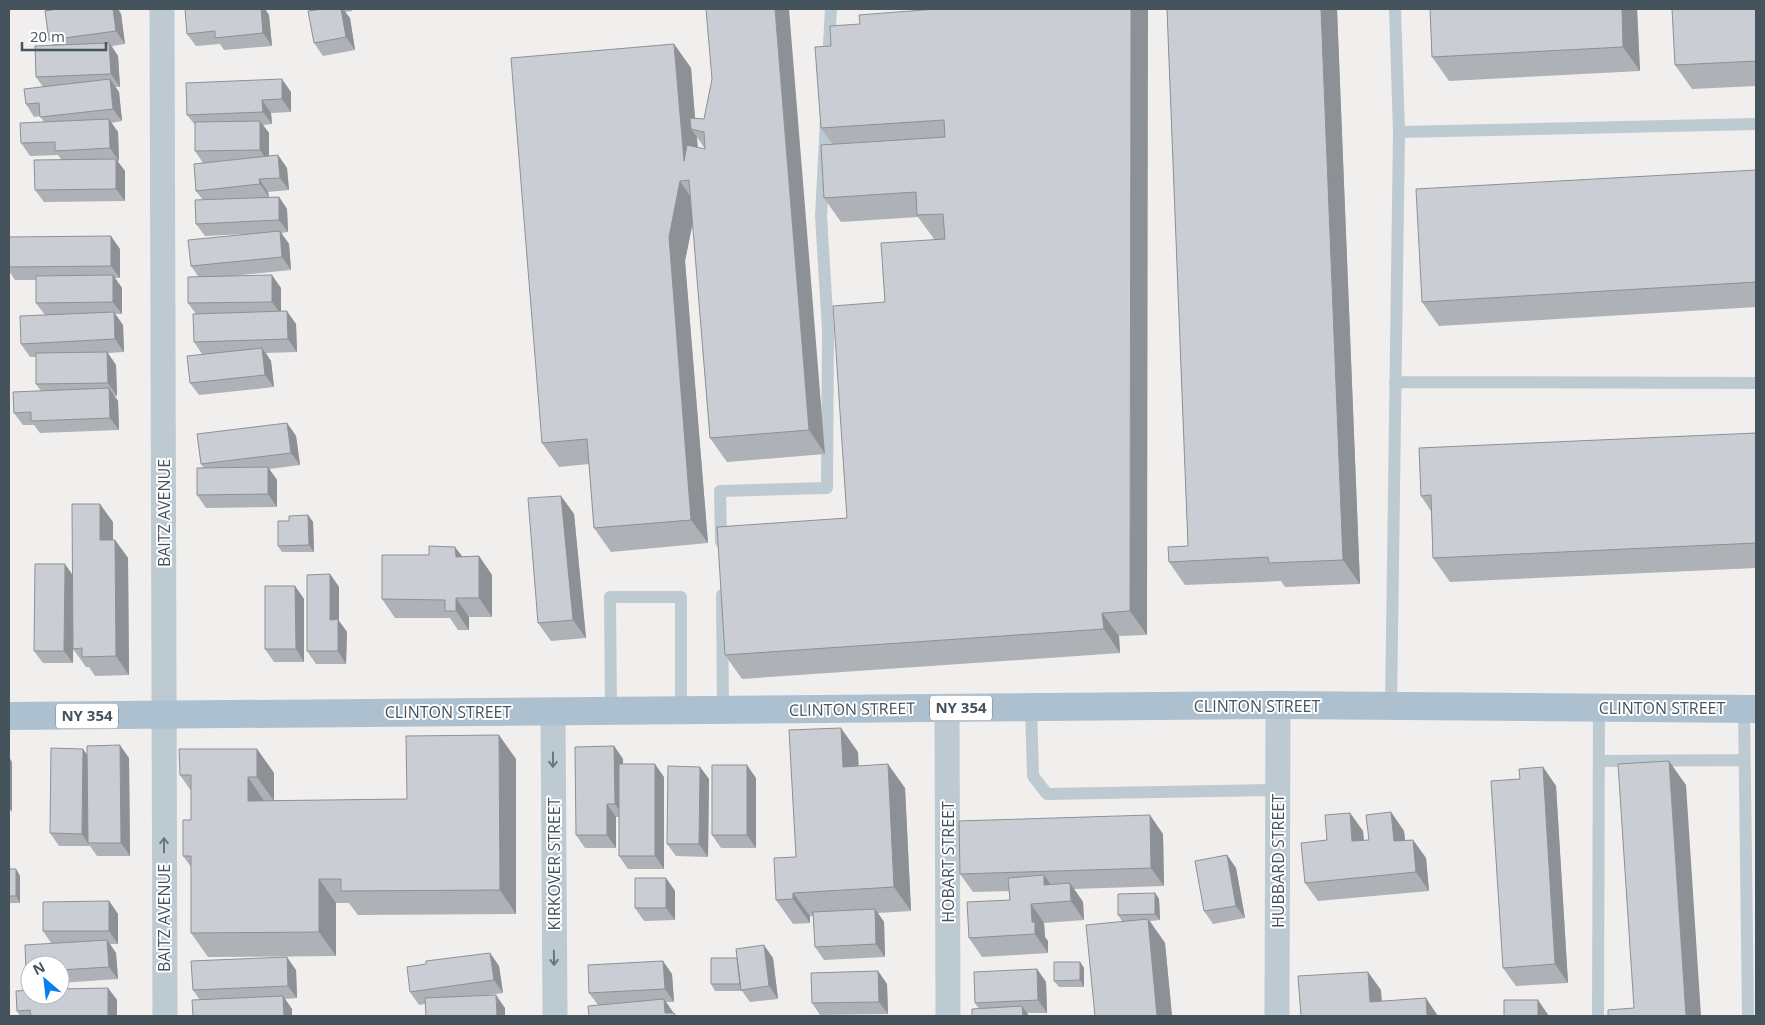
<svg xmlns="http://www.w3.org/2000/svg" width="1765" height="1025" font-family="'Open Sans',sans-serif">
	<rect width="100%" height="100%" fill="#f1eeee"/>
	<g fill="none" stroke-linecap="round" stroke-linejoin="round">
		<path stroke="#becad2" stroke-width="12" d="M1395 9 1399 132 1756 124
			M828 61 831 9
			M1395 382 1756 383
			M721 542 720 491 827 488 828 329 821 216 826 119
			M722 595 723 710
			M1391 706 1399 132
			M1031 707 1033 776 1047 794 1278 790
			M1744 709 1748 1016
			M611 711 610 597H681V710
			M1600 761 1744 760
			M1598 1016 1599 708"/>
		<path stroke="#becad2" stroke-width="25" d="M162 9 165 1016
			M947 708 948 1016
			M553 712 555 1016
			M1277 1016 1278 705"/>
		<path stroke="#acc0d0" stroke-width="28" d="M9 716 1278 705 1756 709"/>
	</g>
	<path fill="#aeb1b6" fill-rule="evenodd" d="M44 9H118L121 14 125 44 112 46 118 56 120 87H115L119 92 122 121 111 123 118 132 119 161H117L125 171V201L44 202 35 190 61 159 58 155 30 156 21 143 44 122 40 116 34 117 26 104 43 87 36 77 53 45 49 40 46 11Z
		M185 9H265L269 15 272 46 224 50 220 44 196 46 187 34Z
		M323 9H352V11L345 12 350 18 355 50 323 56 314 43Z
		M936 9 1147 635 1119 636 1120 653 742 679 725 655 847 518 885 302 934 239 918 217 841 222 824 198 832 144 821 128 860 24Z
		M1167 9H1337L1360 584 1285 587 1281 581 1185 585 1169 562 1188 546Z
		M1430 9H1637L1640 71 1449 81 1432 57Z
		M1756 9V86L1692 89 1675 65Z
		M674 44 691 68 695 119H704L825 454 727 462 710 438 693 223 685 261 708 543 611 552 594 528 589 464 559 467 542 443ZM697 137 705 149 697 147Z
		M291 92V112L271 113 272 124 263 125 269 133V156L278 155 287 168 289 190 268 192 269 197H279L287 209 288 232 281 233 289 244 291 270 232 276 281 288V311L296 324 297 352 266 353 271 361 274 387 199 395 190 383 202 354 194 342 196 314 188 303 198 276 191 266 245 234 205 236 196 224 203 200 196 191 203 163 195 151V125L187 115Z
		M1756 170V307L1439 326 1422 302Z
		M9 237 120 249V278H115L122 288V314H115L123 325 124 352 108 353 116 365 117 396H115L118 401 119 430 40 433 34 425H23L14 413 41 391 36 384V357H30L21 344 45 315 36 303V280H15L9 271Z
		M287 423 296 436 300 465 269 469 277 480V507L206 508 197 495 204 468 201 464Z
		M1756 433V568L1450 582 1433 558 1431 511 1421 496Z
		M561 496 574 514 586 638 551 641 538 623Z
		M308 515 313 522 314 552H282L278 546 289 521Z
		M113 522V540H115L128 558 129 675 95 676 89 667H86L73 649V632V663H43L34 651 73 576Z
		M479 556 492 575V617H469V630H458L450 618H395L382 599 462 557Z
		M330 574 339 587V621L347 632 346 664H316L307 651Z
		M295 586 304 599V662H274L265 649Z
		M614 746 623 759V764L664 777V869H628L619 856V817H616V848H585L576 835Z
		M83 749 87 755 129 758 130 856H97L90 846H59L50 833Z
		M257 749 274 773V801L407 799 516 759V914L358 915 349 903H336V956L208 957 191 933V867L183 856 191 820V791L180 775Z
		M858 752V766L905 788 911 911 878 913 884 922 885 957 824 960 815 947 813 916H810V923L793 924 776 900 796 857Z
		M700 767 709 779 708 857 676 856 667 844Z
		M1543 767 1556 786 1568 983 1516 986 1503 968 1520 779Z
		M756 778V848H721L712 835Z
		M1391 812 1404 831 1405 840H1413L1426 858 1429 891 1318 901 1305 883 1327 840 1350 813 1363 831 1364 840H1369Z
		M1163 834 1164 886 1074 889 1083 902 1084 920 1044 923 1045 937 1048 941V953L982 957 969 938 1010 900 1009 891 973 892 960 874Z
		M1227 855 1236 868 1245 918 1213 924 1204 911Z
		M9 869H16L20 876V903H9Z
		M666 878 675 891V920L644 921 635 908Z
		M1155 893 1159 899 1160 920 1150 921 1165 943 1172 1016H1095L1122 921 1118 915Z
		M109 901 118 914V944H110L116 953 118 979 60 983V965L51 943 43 931Z
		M490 953 499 966 503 993 481 996 505 1008 425 1004 419 1005 410 992Z
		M773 958 778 999 750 1002 742 991H715L711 984Z
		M1080 962 1084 968V987H1059L1054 981Z
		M1037 969 1046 982 1047 1013H1027L1029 1016H972L979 1009 975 1003Z
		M296 970 297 998 285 999 292 1009V1016H193L200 1000 193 990Z
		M30 971V977L26 972Z
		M878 971 887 984 888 1014 820 1015 812 1003Z
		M672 974 674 1002H666L673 1013H674L677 1016H589L598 1005 589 993Z
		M108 988 117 1000V1016H20L17 1011Z"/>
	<path fill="#8d9094" d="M113 9H118L121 14 125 44 116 31Z
		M261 9H265L269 15 272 46 263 33Z
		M341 9H343L350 18 355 50 346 37Z
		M775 9H789L825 454 809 430Z
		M1131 9H1148L1147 635 1130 611Z
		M1321 9H1337L1360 584 1343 560Z
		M1622 9H1637L1640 71 1623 47Z
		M109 43 118 56 120 87 111 74Z
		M674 44 691 68 696 130 691 129 697 137 701 184 684 161Z
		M110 79 119 92 122 121 113 109Z
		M282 79 291 92V112L282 99Z
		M262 100 271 113 272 124 263 112Z
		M109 119 118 132 119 161 110 148Z
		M260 121 269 133V163L260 150Z
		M278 155 287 168 289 190 280 178Z
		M116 159 125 171V201L116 189Z
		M259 179 268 192 269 197 260 184Z
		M680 181 696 205 685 261 708 543 691 520 669 237Z
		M279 197 287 209 288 232 279 220Z
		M280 231 289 244 291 270 282 257Z
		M111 236 120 249V278L111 266Z
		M113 275 122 288V314L113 302Z
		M272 275 281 288V314L272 302Z
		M287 311 296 324 297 352 288 339Z
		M114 312 123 325 124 352 115 339Z
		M262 348 271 361 274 387 265 375Z
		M107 352 116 365 117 396 108 383Z
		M109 388 118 401 119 430 110 418Z
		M287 423 296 436 300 465 291 453Z
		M268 467 277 480V507L268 494Z
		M561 496 574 514 586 638 573 620Z
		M100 504 113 522V558L100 540Z
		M308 515 313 522 314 552 309 545Z
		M115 540 128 558 129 675 116 656Z
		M455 547 469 565 456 557Z
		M479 556 492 575V617L479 598Z
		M65 564 74 577 73 663 64 651Z
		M330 574 339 587V621L347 632 346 664 338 651 330 620Z
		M295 586 304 599V662L296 649Z
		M456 598 469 617V630L456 611Z
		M1102 613 1119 636 1120 653 1104 629Z
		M841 728 858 752 860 791 843 767Z
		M499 735 516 759V914L500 890Z
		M120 745 129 758 130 856 121 843Z
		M614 746 623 759 624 817 615 804Z
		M83 749 92 762 88 843 82 834Z
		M257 749 274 773V801L257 777Z
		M9 757 12 762V812L9 808Z
		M1669 761 1686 785 1701 1016H1686Z
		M655 764 664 777V869L655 856Z
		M888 764 905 788 911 911 894 887Z
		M747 765 756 778V848L747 835Z
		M700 767 709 779 708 857 699 844Z
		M1543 767 1556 786 1568 983 1555 964Z
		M248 777 264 801H248Z
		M607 804 616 817V848L607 835Z
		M1391 812 1404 831 1407 860 1394 841Z
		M1350 813 1363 831 1365 860 1352 841Z
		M1150 815 1163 834 1164 886 1151 868Z
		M1413 840 1426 858 1429 891 1416 872Z
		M1227 855 1236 868 1245 918 1236 906Z
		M16 869 20 876V903L16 896Z
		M1044 875 1057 894V903L1044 885Z
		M666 878 675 891V920L666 908Z
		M319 879 336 903V956L319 932Z
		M1070 883 1083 902 1084 920 1071 901Z
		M793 893 810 916V923L793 899Z
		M1155 893 1159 899 1160 920 1155 914Z
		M109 901 118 914V944L109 931Z
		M1031 904 1044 923 1045 937 1048 941V953L1035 934 1032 922Z
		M875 909 884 922 885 957 876 944Z
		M1148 919 1165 943 1172 1016H1157Z
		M107 940 116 953 118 979 109 967Z
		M764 945 773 958 778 999 769 986Z
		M490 953 499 966 503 993 494 980Z
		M287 957 296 970 297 998 288 986Z
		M663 961 672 974 674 1002 665 989Z
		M1080 962 1084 968V987L1080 980Z
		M1037 969 1046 982 1047 1013 1038 1000Z
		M878 971 887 984 888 1014 879 1002Z
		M1368 972 1381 990 1383 1016 1370 1002Z
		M108 988 117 1000V1016H108Z
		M496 995 505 1008V1016H497Z
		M283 996 292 1009V1016H284Z
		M1426 998 1438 1016H1427Z
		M664 999 673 1012V1016L665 1013Z
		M1538 1000 1549 1016H1538Z
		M1022 1006 1029 1016H1023Z"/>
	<path fill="#caced4" stroke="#8d9094" d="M58 9H113L116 31 49 40 45 11Z
		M185 9H261L263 33 215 38V31L187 34Z
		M323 9H341L346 37 314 43 308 11Z
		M706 9H775L809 430 710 438 689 180 680 181 669 237 691 520 594 528 587 439 542 443 511 58 674 44 684 161 687 145 705 149 704 132 691 129 690 118 704 119 712 79Z
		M936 9H1131L1130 611 1102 613 1104 629 725 655 717 527 847 518 833 306 885 302 881 243 945 239 943 214 917 215 916 192 824 198 821 145 945 137 944 120 821 128 815 47 831 46 830 26 860 24 859 15Z
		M1167 9H1321L1343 560 1269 563 1268 557 1169 562 1168 547 1188 546Z
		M1430 9H1622L1623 47 1432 57Z
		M1672 9H1756V61L1675 65Z
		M109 43 111 74 36 77 35 46Z
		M110 79 113 109 40 117 39 103 26 104 24 89Z
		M282 79V99L262 100 263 112 187 115 186 83Z
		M109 119 110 148 55 151V142L21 143 20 123Z
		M260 121V150L195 151V122Z
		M278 155 280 178 259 179 260 184 196 191 194 164Z
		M116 159V189L35 190 34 160Z
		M1756 170V282L1422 302 1416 189Z
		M279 197V220L196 224 195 200Z
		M280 231 282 257 191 266 188 240Z
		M111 236V266L9 267V237Z
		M113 275V302L36 303V276Z
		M272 275V302L188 303V277Z
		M287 311 288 339 194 342 193 314Z
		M114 312 115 339 21 344 20 316Z
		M262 348 265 375 190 383 187 356Z
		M107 352 108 383 36 384V353Z
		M109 388 110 418 31 421V412L14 413 13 392Z
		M287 423 291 453 201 464 197 434Z
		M1756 433V543L1433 558 1431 495 1421 496 1419 448Z
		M268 467V494L197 495V468Z
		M561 496 573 620 538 623 528 498Z
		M72 504H100V540H115L116 656 82 657V648L73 649Z
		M308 515 309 545 278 546V521H289V516Z
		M429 546 455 547 456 557 479 556V598H456V611H445V600L382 599V555H429Z
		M35 564H65L64 651H34Z
		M330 574V620L338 619V651H307V575Z
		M265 586H295L296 649H265Z
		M841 728 843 767 888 764 894 887 793 893V899L776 900 774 858 796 857 789 730Z
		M499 735 500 890 341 891V879H319V932L191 933V856H183V820H191V775H180L179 749H257V777H248V801L407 799 406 736Z
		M120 745 121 843H88L87 746Z
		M614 746 615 804H607V835H576L575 747Z
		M51 748 83 749 82 834 50 833Z
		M1669 761 1686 1016H1608V1010L1634 1008 1618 764Z
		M619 764H655V856H619Z
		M712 765H747V835H712Z
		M668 766 700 767 699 844H667Z
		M1543 767 1555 964 1503 968 1491 781 1520 779 1519 769Z
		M1391 812 1394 841 1413 840 1416 872 1305 883 1301 843 1327 840 1325 815 1350 813 1352 841 1369 840 1366 815Z
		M1150 815 1151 868 960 874 959 821Z
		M1227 855 1236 906 1204 911 1195 861Z
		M9 869H16V896H9Z
		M1044 875V885L1070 883 1071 901 1031 904 1032 922H1035V934L969 938 967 902 1010 900 1008 878Z
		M635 878H666V908H635Z
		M1155 893V914L1118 915V894Z
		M109 901V931H43V902Z
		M875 909 876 944 815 947 813 912Z
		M1148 919 1157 1016H1095L1086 925Z
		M107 940 109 967 60 970V965H30V971L26 972 25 945Z
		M764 945 769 986 741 990 736 949Z
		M490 953 494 980 410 992 407 967 426 964V961Z
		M287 957 288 986 193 990 191 961Z
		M711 958H737L740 984H711Z
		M663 961 665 989 589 993 588 965Z
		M1054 962H1080V980L1054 981Z
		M1037 969 1038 1000 975 1003 974 972Z
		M878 971 879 1002 812 1003 811 973Z
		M1368 972 1370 1002 1426 998 1427 1016H1301L1298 976Z
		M108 988V1016H31L30 1010 17 1011 16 991 30 990V995H60V989Z
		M496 995 497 1016H426L425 998Z
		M283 996 284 1016H193L192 1000Z
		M664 999 665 1013H674L675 1016H589L588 1006Z
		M1504 1000H1538V1016H1504Z
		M1022 1006 1023 1016H972V1009Z"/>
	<defs><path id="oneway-shaft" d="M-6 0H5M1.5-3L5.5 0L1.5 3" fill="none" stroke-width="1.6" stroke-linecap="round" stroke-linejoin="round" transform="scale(1.25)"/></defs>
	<g stroke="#697780">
		<use href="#oneway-shaft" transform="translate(553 760) rotate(90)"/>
		<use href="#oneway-shaft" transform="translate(164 845) rotate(-90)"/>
		<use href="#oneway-shaft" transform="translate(554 958) rotate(89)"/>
	</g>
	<g text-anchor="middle" stroke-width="4" stroke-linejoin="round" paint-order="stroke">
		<g fill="#fff" stroke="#7d878e" stroke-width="1">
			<rect x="930" y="695.5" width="62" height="25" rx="4"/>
			<rect x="56" y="703.5" width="62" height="25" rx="4"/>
		</g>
		<g font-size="15" font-weight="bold" fill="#45535d">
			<text x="961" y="713">NY 354</text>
			<text x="87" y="721">NY 354</text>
		</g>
		<g font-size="16" fill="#45535d" stroke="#fff">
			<text transform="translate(164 513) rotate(-90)" y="6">BAITZ AVENUE</text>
			<text x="1257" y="712">CLINTON STREET</text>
			<text x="1662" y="714">CLINTON STREET</text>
			<text transform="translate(852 709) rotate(-1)" y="6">CLINTON STREET</text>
			<text x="448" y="718">CLINTON STREET</text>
			<text transform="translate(1278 861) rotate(-90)" y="6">HUBBARD STREET</text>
			<text transform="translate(948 862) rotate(-90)" y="6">HOBART STREET</text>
			<text transform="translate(554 864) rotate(-90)" y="6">KIRKOVER STREET</text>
			<text transform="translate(164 918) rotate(-90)" y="6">BAITZ AVENUE</text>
		</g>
	</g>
	<rect width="1765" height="1025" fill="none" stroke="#45535d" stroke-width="20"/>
	<g transform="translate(45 980) rotate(332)"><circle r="24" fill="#ffffff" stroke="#b5babe"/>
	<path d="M0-4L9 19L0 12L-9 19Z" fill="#0a7eef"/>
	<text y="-8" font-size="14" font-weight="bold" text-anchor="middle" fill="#45535d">N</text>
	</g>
	<path d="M22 42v8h84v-8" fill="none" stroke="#45535d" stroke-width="2.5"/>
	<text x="30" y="42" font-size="15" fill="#45535d" stroke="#ffffff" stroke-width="4" paint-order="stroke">20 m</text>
</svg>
